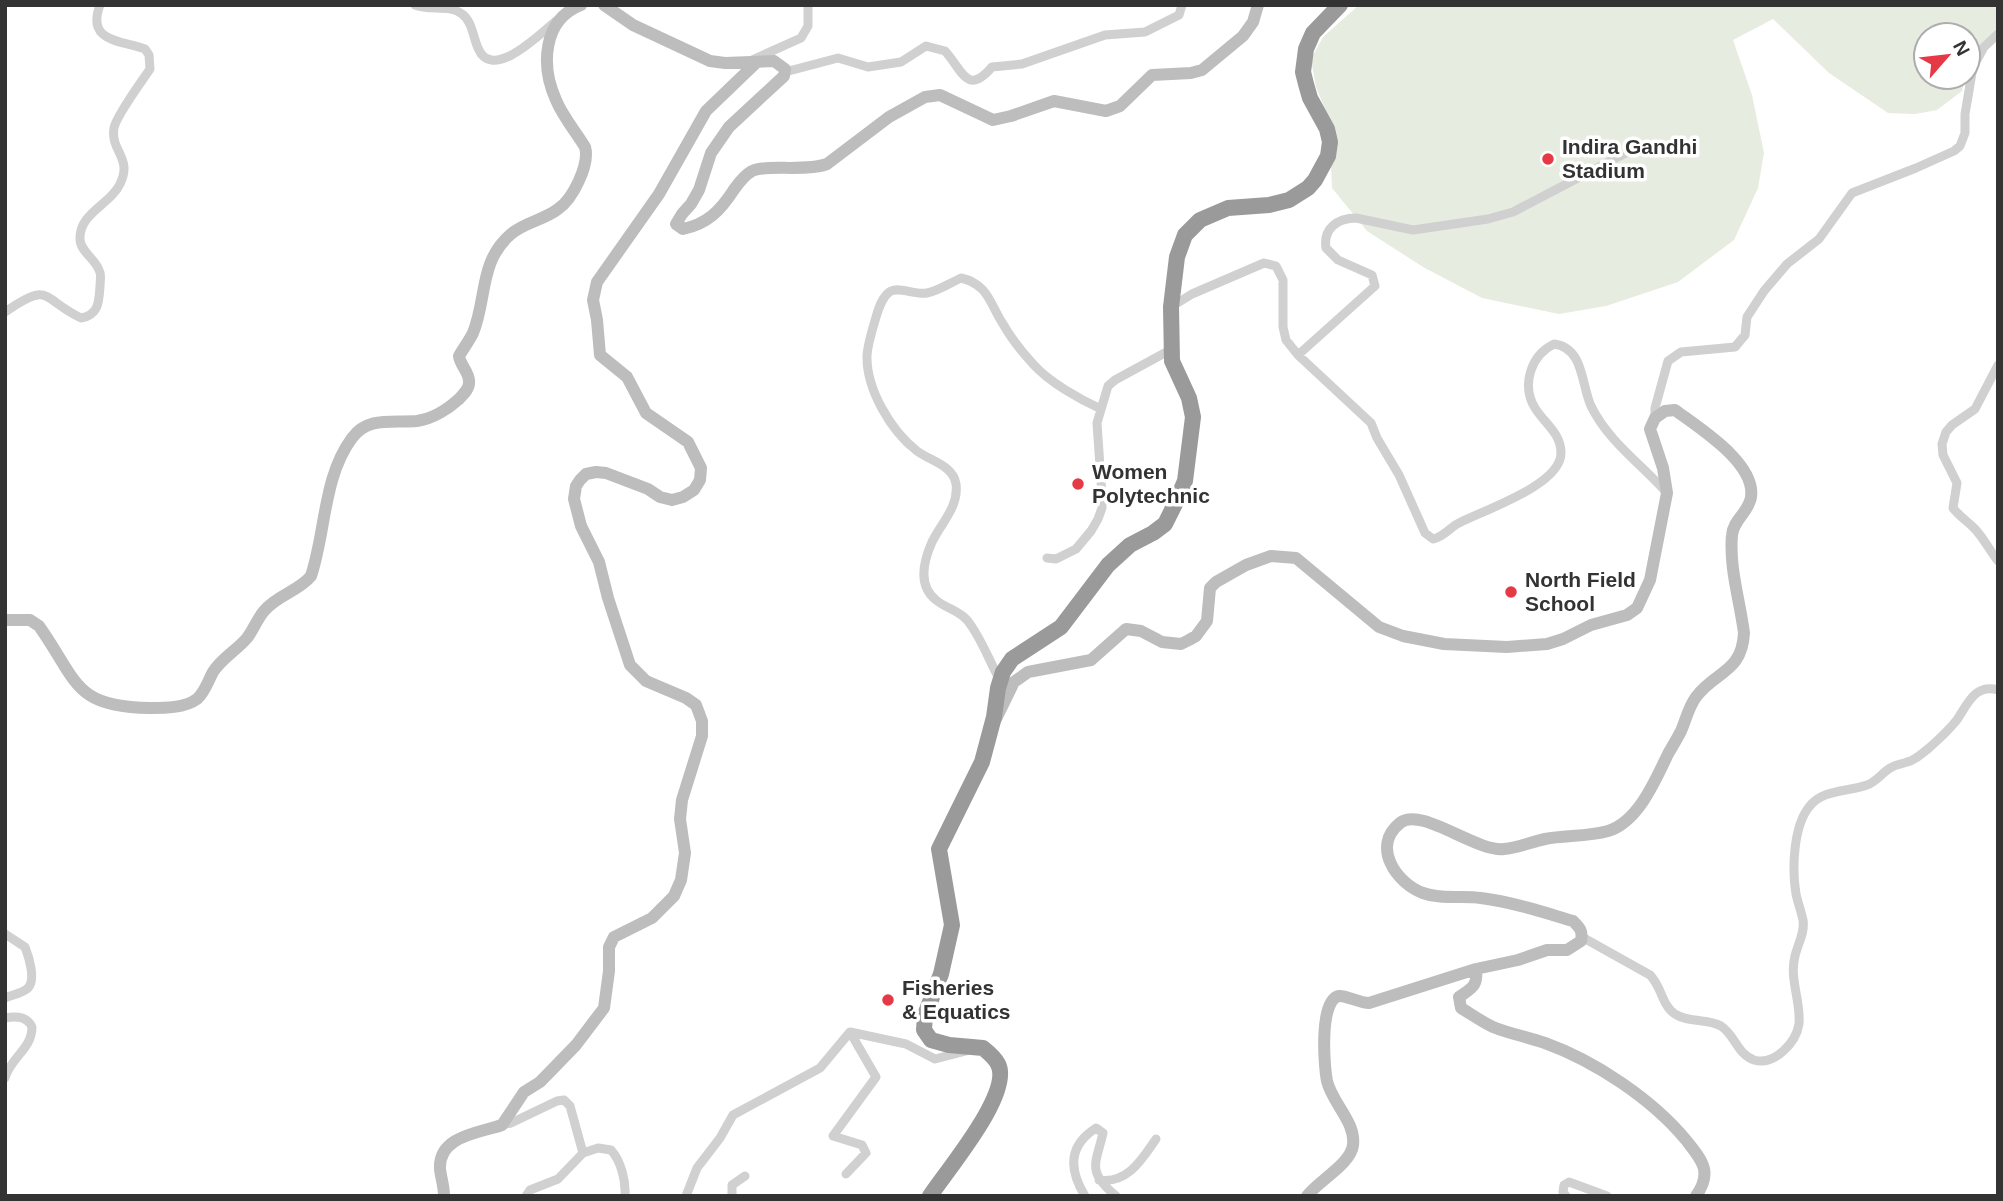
<svg xmlns="http://www.w3.org/2000/svg" width="2003" height="1201" font-family="Helvetica,sans-serif">
	<rect width="100%" height="100%" fill="#fff"/>
	<path fill="#e6ecdf" d="M1359 5H1998V29L1970 60 1968 69V35H1926V77H1966L1962 91 1937 110 1915 114 1888 113 1829 73 1773 19 1733 40 1752 95 1764 153 1758 188 1734 240 1678 282 1606 306 1559 314 1482 298 1423 267 1367 231 1332 188 1331 165 1337 139 1316 87 1311 59 1323 37Z"/>
	<g fill="none" stroke-linecap="round" stroke-linejoin="round">
		<path stroke="#d0d0d0" stroke-width="9" d="M415 5C430 11 449 4 462 14 472 21 473 37 478 48 492 83 541 33 556 21
			M752 60 801 38 808 26V5
			M785 72 838 58 868 67 901 62 926 46 945 51C963 71 967 96 992 67L1022 64 1105 35 1145 32 1179 15 1182 5
			M1171 307 1192 294 1264 263 1276 266 1283 280V327L1286 340 1298 355 1371 423 1377 438 1399 475 1425 533 1433 539C1444 537 1449 528 1459 523 1484 510 1561 485 1561 453 1561 433 1544 423 1535 408 1521 385 1531 355 1554 344 1584 348 1581 384 1591 406 1608 441 1641 464 1666 492
			M5 312C51 280 41 299 81 318 99 315 99 301 100 286 100 280 102 275 99 270 95 259 80 251 80 239 79 213 111 204 120 184 133 158 110 151 114 128 116 116 142 81 150 69L149 55 145 49C120 40 86 42 100 5
			M1298 355 1375 286 1372 275 1338 260 1326 248C1323 229 1337 218 1356 218L1413 230 1488 219 1513 212 1639 146
			M1998 365 1975 409 1952 425 1946 432 1942 444 1943 455 1957 483 1953 508C1959 516 1967 521 1974 528 1984 538 1989 550 1998 561
			M1655 418V408L1668 361 1681 352 1735 347 1745 335 1747 317 1764 291 1787 264 1819 239 1852 193 1916 168 1954 151 1960 146 1965 133V114L1973 67 1984 47 1998 34
			M1047 558 1056 559 1076 549 1091 531 1098 519 1102 508V496L1097 423 1108 386 1115 380 1172 349
			M1000 680C989 661 981 637 967 620 958 610 945 608 936 600 917 585 924 560 932 542 941 523 959 507 956 484 953 465 930 461 917 451 891 431 866 389 867 355 868 344 871 334 874 324 877 314 881 296 891 291 900 287 916 295 927 293 938 291 950 283 961 278 988 284 990 304 1003 324 1011 338 1022 352 1033 364 1049 382 1079 399 1101 409
			M5 934 25 947C29 957 36 980 28 988 23 993 12 995 5 998
			M1582 937 1650 975C1662 987 1662 1006 1675 1014 1688 1023 1707 1018 1721 1026 1735 1035 1737 1054 1754 1060 1774 1066 1796 1043 1799 1024 1801 1001 1789 979 1795 956 1798 943 1805 933 1803 920 1801 911 1798 903 1796 894 1792 870 1793 827 1809 807 1822 789 1848 792 1867 785 1878 781 1882 772 1892 767 1897 764 1903 764 1907 762 1916 760 1922 753 1929 748 1938 740 1948 731 1956 721 1967 706 1974 683 1998 690
			M5 1018C16 1016 27 1016 32 1027 32 1049 11 1057 5 1078
			M502 1125 511 1123 557 1101 564 1100 570 1106 583 1153
			M846 1174 866 1153 862 1145 833 1136 876 1077 850 1032
			M1099 1180C1128 1184 1142 1159 1156 1139
			M526 1196 530 1190 558 1179 583 1153 598 1148 611 1150C621 1161 626 1181 625 1196
			M686 1196 697 1168 720 1138 733 1115 820 1068 850 1032 906 1044 935 1059 966 1051
			M732 1196V1185L745 1176
			M1085 1196C1069 1170 1068 1146 1096 1128L1103 1133C1096 1164 1086 1171 1116 1196
			M1566 1196 1563 1192 1564 1185 1569 1182 1607 1196"/>
		<path stroke="#bdbdbd" stroke-width="12" d="M604 5 633 25 710 61 725 63 774 61 785 69 784 76 729 127 711 153 699 190 691 204 682 214 676 224 683 229C707 224 720 211 733 191 738 184 743 176 752 171 766 164 805 172 827 164L889 117 925 97 940 95 993 120 1011 116 1054 101 1106 111 1120 106 1152 75 1191 73 1202 70 1243 36 1253 22 1258 5
			M5 620H30L39 626C78 681 73 707 150 708 164 708 185 708 197 699 205 692 208 681 213 672 222 658 237 650 247 638 254 629 257 619 264 611 277 595 299 591 311 576 326 531 323 477 352 438 368 416 393 423 417 421 432 419 448 409 459 399 464 394 470 388 469 381 469 372 460 365 459 356 463 349 469 341 473 333 487 299 479 261 511 234 525 222 544 220 558 209 573 199 590 164 585 147 576 132 563 117 556 100 541 67 542 20 581 5
			M996 719 1014 682 1028 672 1091 660 1126 629 1141 631 1162 642 1181 644 1189 640 1196 636 1207 621 1210 588 1216 582 1246 565 1271 556 1296 558 1379 627 1403 636 1444 644 1507 647 1547 644 1563 639 1591 625 1627 615 1637 608 1650 580 1667 493 1663 468 1650 429 1655 418 1665 411 1675 410C1699 428 1756 463 1751 497 1749 512 1733 520 1732 535 1729 568 1740 601 1744 633 1742 673 1715 671 1696 697 1688 708 1686 720 1681 731 1677 739 1672 747 1668 754 1655 781 1638 822 1608 831 1587 837 1565 835 1545 839 1531 842 1518 848 1504 849 1475 852 1421 806 1400 823 1371 846 1396 883 1423 893 1441 900 1462 895 1481 898 1512 902 1543 912 1573 921 1580 928 1583 931 1581 941L1567 950H1547L1518 960 1476 969C1478 986 1472 988 1459 997L1461 1008C1471 1014 1482 1022 1493 1027 1510 1034 1528 1037 1545 1043 1595 1061 1652 1099 1686 1140 1702 1160 1713 1172 1696 1196
			M444 1196C444 1186 441 1178 440 1169 438 1136 479 1133 502 1125L524 1092 540 1082 576 1045 604 1008 609 971V947L614 937 652 918 674 896 681 880 685 853 680 819 682 800 702 736V721L696 705 686 698 646 681 630 665 608 598 599 562 581 526 574 499 576 486 580 480 586 474 596 472 606 473 648 489 660 497 672 500 683 497 694 490 700 480 701 468 688 442 646 413 627 377 600 355 597 320 593 300 597 282 659 194 706 111 757 62
			M1307 1196C1318 1181 1351 1164 1353 1145 1356 1122 1332 1103 1327 1081 1324 1066 1319 1000 1339 996 1345 995 1360 1003 1369 1003L1476 969"/>
		<path stroke="#9a9a9a" stroke-width="16" d="M930 1196C947 1170 1013 1093 998 1064 995 1058 988 1052 983 1048L949 1045 931 1040 924 1030 925 1015 941 974 952 925 939 849 982 762 994 717 998 688 1003 672 1012 659 1061 627 1108 565 1130 545 1153 533 1165 524 1175 504 1185 481 1193 417 1189 398 1172 361 1171 307 1177 257 1185 235 1200 220 1228 208 1269 205 1289 200 1308 188 1315 180 1328 156 1330 142 1327 129 1310 98 1306 84 1303 72 1306 49 1313 33 1340 5"/>
	</g>
	<g fill="#e63946" stroke="#fff" stroke-width="2.5">
		<circle cx="1548" cy="159" r="7"/>
		<circle cx="1078" cy="484" r="7"/>
		<circle cx="1511" cy="592" r="7"/>
		<circle cx="888" cy="1000" r="7"/>
	</g>
	<g text-anchor="middle" stroke-width="7" stroke-linejoin="round" paint-order="stroke">
		<g font-size="21" font-weight="bold" fill="#333" stroke="#fff" text-anchor="start">
			<text x="1562" y="154">Indira Gandhi<tspan x="1562" dy="24">Stadium</tspan></text>
			<text x="1092" y="479">Women<tspan x="1092" dy="24">Polytechnic</tspan></text>
			<text x="1525" y="587">North Field<tspan x="1525" dy="24">School</tspan></text>
			<text x="902" y="995">Fisheries<tspan x="902" dy="24">&amp; Equatics</tspan></text>
		</g>
	</g>
	<rect width="2003" height="1201" fill="none" stroke="#333333" stroke-width="14"/>
	<g transform="translate(1947 56) rotate(62)"><circle r="33" fill="#ffffff" stroke="#adadad" stroke-width="2"/>
	<path d="M0-5L12 26L0 18L-12 26Z" fill="#e63946"/>
	<text y="-10" font-size="19" font-weight="bold" text-anchor="middle" fill="#333333">N</text>
	</g>
</svg>
